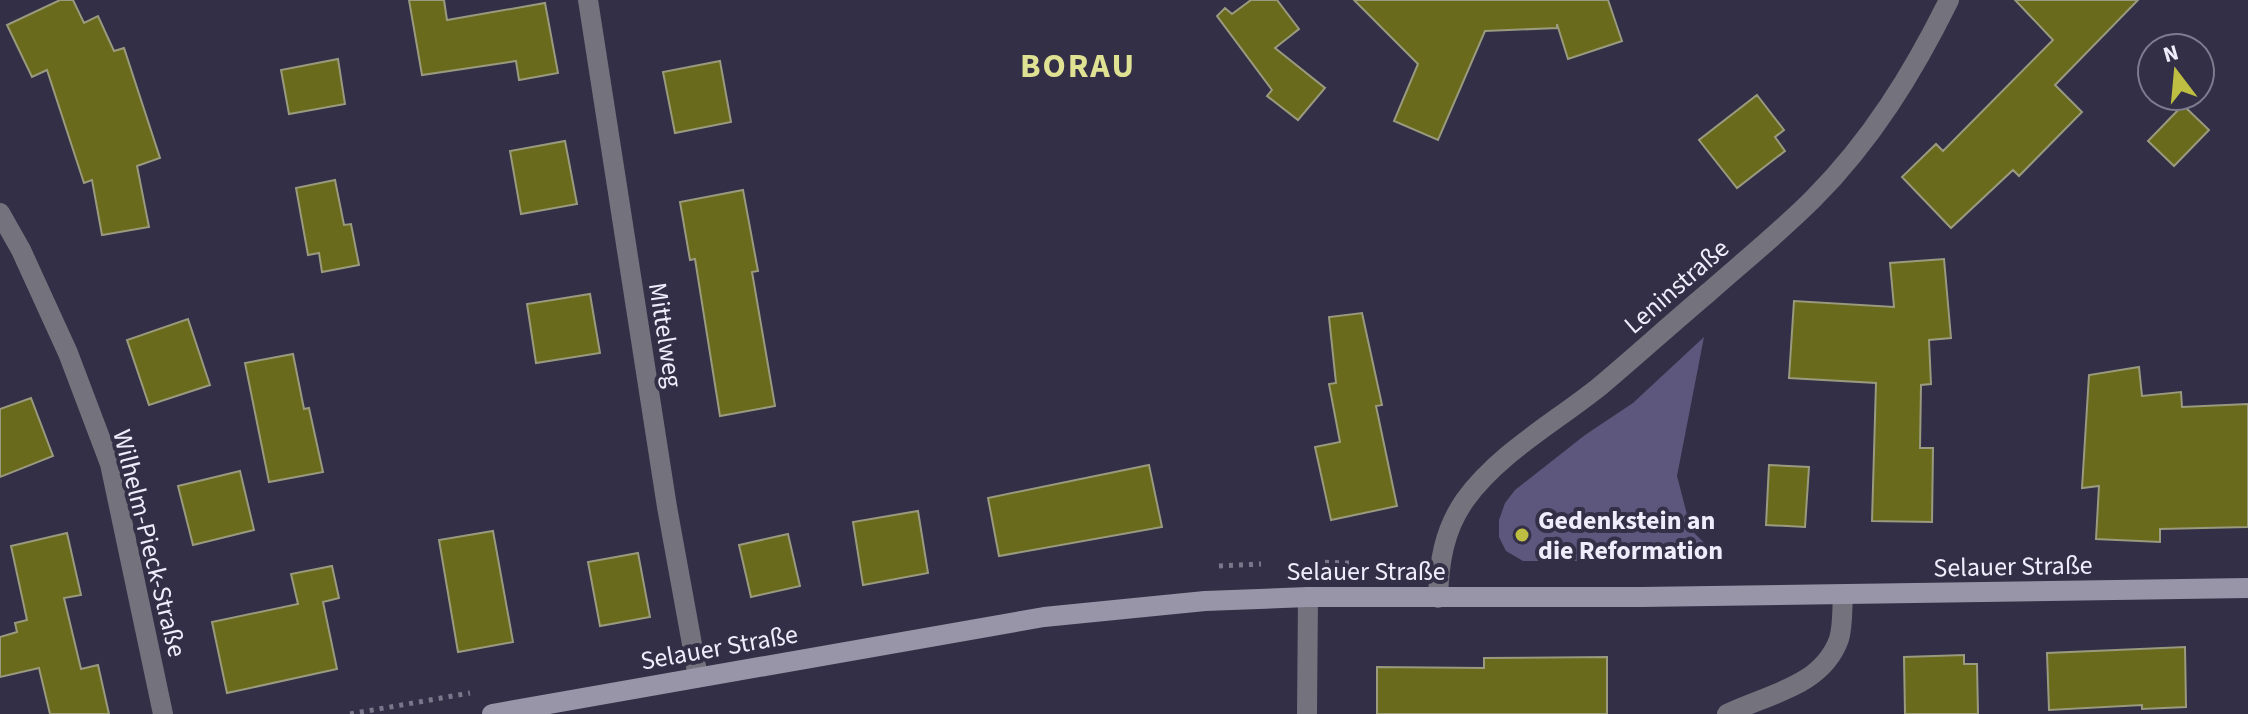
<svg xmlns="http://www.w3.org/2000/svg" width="2248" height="714" font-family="'Source Sans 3',sans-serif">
	<rect width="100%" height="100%" fill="#332f46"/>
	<path fill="#5e577d" d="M1704 337 1677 476 1691 530 1723 561H1523L1506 551 1499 537V520L1505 503 1515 490 1585 435 1633 403Z"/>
	<path fill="#6a6a1c" stroke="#999a7e" stroke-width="2" d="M60 0H73L84 23 98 16 114 51 124 48 160 158 137 166 149 227 102 235 92 180 84 183 47 70 32 77 7 25Z
		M409 0H444L447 20 545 3 558 73 519 80 516 61 422 75Z
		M1251 0H1277L1299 29 1275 48 1325 88 1298 120 1267 96 1272 90 1217 16 1225 8 1232 14Z
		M1354 0H1608L1622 41 1568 59 1557 24V28L1485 31 1438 140 1394 121 1418 64Z
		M2015 0H2138L2055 85 2082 112 2019 176 2013 170 1951 228 1902 177 1936 144 1943 151 2053 40Z
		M338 59 345 104 289 114 281 70Z
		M720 61 731 122 675 133 663 72Z
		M1757 95 1784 130 1775 137 1785 151 1737 188 1699 140Z
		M2183 105 2209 130 2174 166 2148 141Z
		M565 141 577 204 521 214 510 151Z
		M335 180 344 225 351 224 359 265 322 272 319 253 308 255 296 188Z
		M743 190 758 271 752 272 775 406 720 416 695 259 690 260 680 202Z
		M1944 259 1951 338 1929 340 1931 384 1921 385 1920 448H1933L1932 522 1872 521 1876 383 1789 378 1794 301 1894 307 1890 263Z
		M590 294 600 353 536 363 527 304Z
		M1362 313 1382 405 1376 406 1397 506 1331 520 1315 447 1340 442 1329 384 1336 383 1329 317Z
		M188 319 210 385 149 405 127 340Z
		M293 354 304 409 309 408 323 472 269 482 245 363Z
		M2139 367 2142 396 2181 392 2182 407 2248 404V527L2160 529V542L2096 539 2099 486 2082 488 2089 375Z
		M31 398 53 456 0 477V409Z
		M1149 465 1162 527 999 556 988 498Z
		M1769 465 1809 467 1805 527 1766 525Z
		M240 471 254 530 193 545 178 486Z
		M918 511 928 573 863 585 853 522Z
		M493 531 513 642 458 652 439 540Z
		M67 533 81 595 64 598 81 669 98 665 109 714H50L39 668 0 677V637L17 632 15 623 27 620 11 546Z
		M788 534 800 586 751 597 739 545Z
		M638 553 650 617 600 626 588 562Z
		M332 566 339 598 323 602 337 669 227 693 212 622 298 604 291 574Z
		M2185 647 2186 707 2142 709V705L2049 710 2047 653Z
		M1964 655V664H1977L1978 714H1905L1904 657Z
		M1607 657V714H1377V667L1484 668V658Z"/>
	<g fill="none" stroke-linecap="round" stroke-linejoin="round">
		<path stroke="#7a778b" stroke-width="5" stroke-dasharray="4 6" stroke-linecap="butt" d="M1315 562 1349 563
			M1219 566 1261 564
			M350 714 470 693"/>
		<path stroke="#73727d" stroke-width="20" d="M1727 714C1767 694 1822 687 1839 639 1843 626 1842 609 1843 595"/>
		<path stroke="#73727d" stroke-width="20" d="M588 0 667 507 698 677
			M0 213 21 250 68 353 110 464 163 714
			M1438 598C1439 562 1444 530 1465 500 1499 453 1554 423 1599 387 1636 356 1672 323 1709 292 1744 261 1780 232 1813 199 1871 141 1913 73 1949 0
			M1307 714 1308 597"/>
		<path stroke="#9795a7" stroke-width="20" d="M492 714 1044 617 1205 601 1308 597H1641L2248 588"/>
	</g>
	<circle fill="#bebf42" stroke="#332f46" stroke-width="3" cx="1522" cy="535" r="8"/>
	<g text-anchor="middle" stroke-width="8" stroke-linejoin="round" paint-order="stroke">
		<g font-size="26" fill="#efedfc" stroke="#332f46">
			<text transform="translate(1676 286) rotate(-41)" y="9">Leninstraße</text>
			<text transform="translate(666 335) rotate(81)" y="9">Mittelweg</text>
			<text transform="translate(150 543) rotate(76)" y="9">Wilhelm-Pieck-Straße</text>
			<text transform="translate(2013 566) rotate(-1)" y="9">Selauer Straße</text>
			<text x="1366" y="580">Selauer Straße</text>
			<text transform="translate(719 647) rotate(-10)" y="9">Selauer Straße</text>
		</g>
		<g font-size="26" font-weight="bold" fill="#efedfc" stroke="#332f46" text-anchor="start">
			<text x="1538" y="529">Gedenkstein an<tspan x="1538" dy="30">die Reformation</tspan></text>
		</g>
		<g font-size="34" font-weight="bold" letter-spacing="2" fill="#e0e293" stroke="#332f46">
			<text x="1078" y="77">BORAU</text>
		</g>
	</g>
	<g transform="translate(2176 72) rotate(344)"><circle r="38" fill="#332f46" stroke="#7e7b8f" stroke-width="2"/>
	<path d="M0-6L14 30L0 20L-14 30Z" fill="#bebf42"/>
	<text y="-12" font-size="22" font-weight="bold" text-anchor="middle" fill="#efedfc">N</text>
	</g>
</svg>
